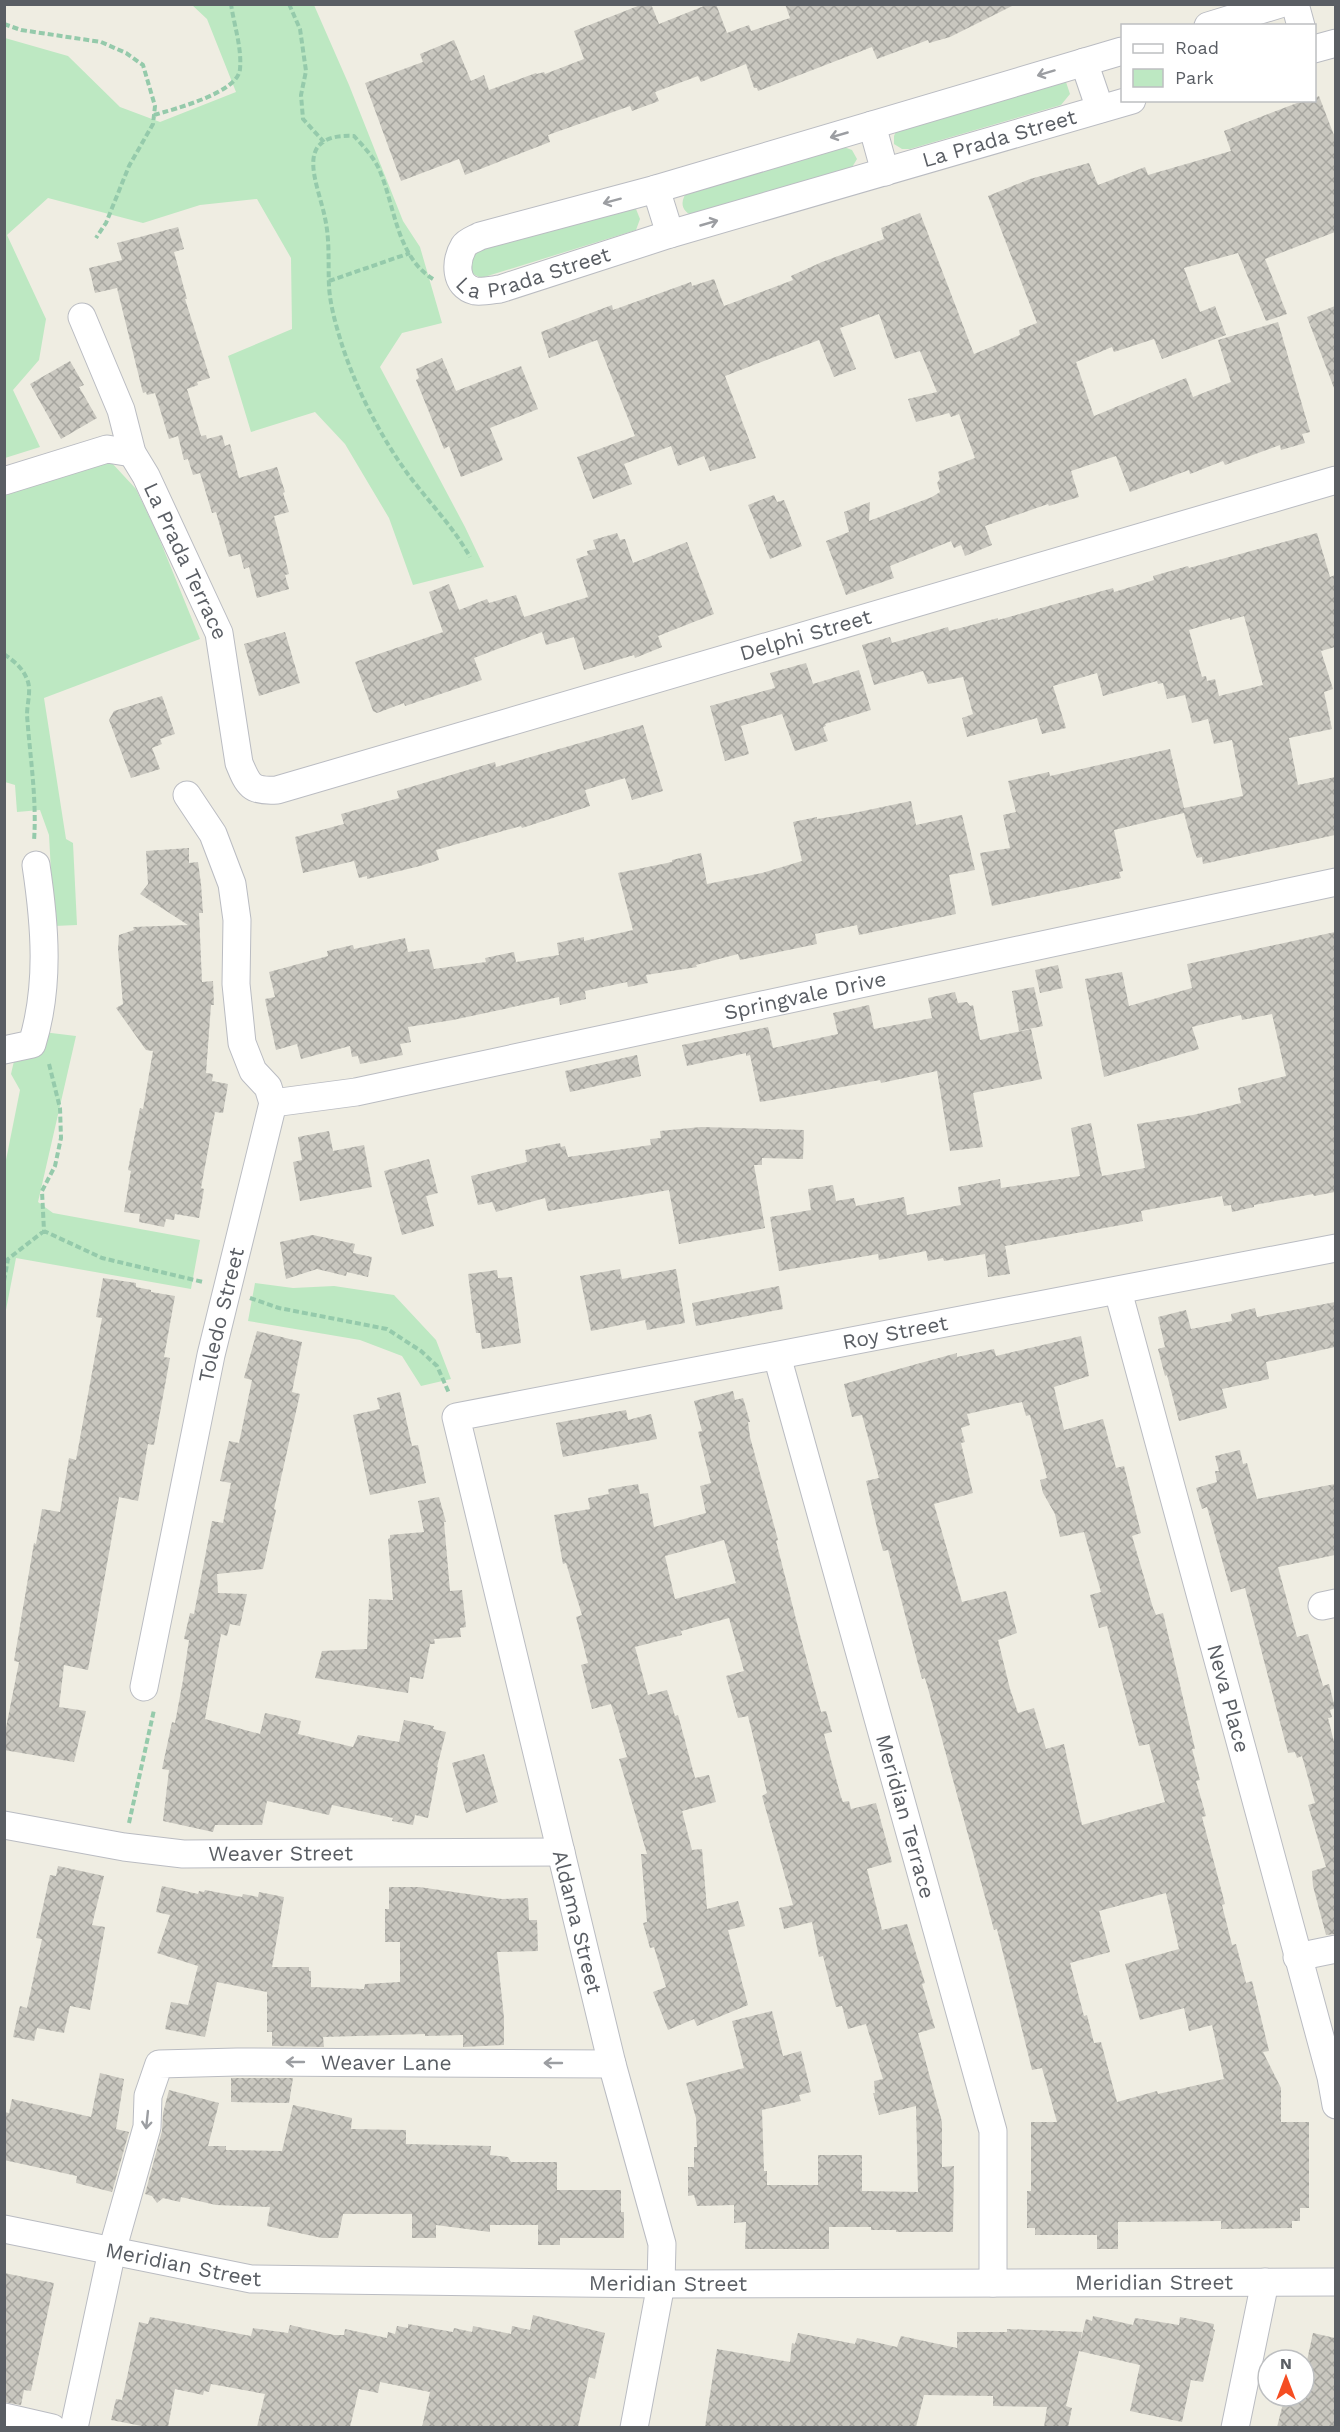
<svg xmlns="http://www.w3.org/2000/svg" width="1340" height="2432" font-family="'Work Sans',sans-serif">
	<defs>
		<pattern id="building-cross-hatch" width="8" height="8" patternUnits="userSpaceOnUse" patternTransform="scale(1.5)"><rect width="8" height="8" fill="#c9c7bf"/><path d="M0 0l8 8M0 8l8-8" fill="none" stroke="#a6a59f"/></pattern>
	</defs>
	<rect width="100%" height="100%" fill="#efede2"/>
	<path fill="#bde8c2" d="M192 5H314L349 85 403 221 420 247 442 323 402 333 380 367 465 527 484 567 413 585 389 518 345 444 315 412 251 432 228 356 292 329 291 258 257 199 200 205 143 223 48 198 7 235 46 319 39 360 13 390 40 447 5 458V38L68 56 120 107 160 122 236 92 207 19Z
		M1057 79 1066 82 1070 94 1061 105 910 149H902L894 144V136L898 127Z
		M836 144 852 150 857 159 851 169 696 217C680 212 679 201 689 189Z
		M626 206 636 209 640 219 636 230 481 278 473 274 467 267 473 252Z
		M111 462 136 489 157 533 200 639 44 698 66 839 73 843 77 925 54 926 49 835 40 810 17 812 15 785 5 782V491Z
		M43 1032 76 1036 38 1202 53 1213 200 1240 191 1289 16 1258 5 1315V1165L20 1090 11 1074 14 1061Z
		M255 1283 293 1288 334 1286 394 1295 436 1340 451 1379 421 1386 402 1356 360 1340 248 1321Z"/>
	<path fill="url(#building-cross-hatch)" fill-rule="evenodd" d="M643 4H651L659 24 709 4H716L727 33 749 25 751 31 790 18 785 4H1016L950 37 929 43 928 40 877 59 872 47 758 91 757 88H754L746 64 701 82 698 76 655 92 659 101 632 111 630 106 548 135 550 142 465 175 459 159 401 181 365 83 423 62 420 54 454 40 471 81 484 75 489 90 536 73 537 74 544 72 545 74 584 59 574 31Z
		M1319 96 1335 138V232L1265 259 1287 314 1266 321 1238 253 1184 268 1200 312 1215 306 1226 335 1162 359 1154 339 1114 352 1112 347 1076 362 1094 416 1186 378 1193 397 1231 382 1218 340 1278 322 1310 432 1302 434 1305 443 1281 450 1280 445 1225 465 1223 461 1190 474 1189 470 1130 492 1116 456 1071 471 1079 497 1049 506 1048 504 985 526 992 545 965 556 961 545 954 548 951 541 890 566 894 578 846 595 826 541 849 532 844 512 870 502 869 521 932 497 940 492 937 483 940 479 938 472 975 458 959 414 951 417 949 413 916 422 908 399 937 392 920 351 895 359 879 314 840 328 856 369 834 377 819 340 725 376 756 458 710 471 704 456 678 466 671 446 624 464 632 484 593 499 577 457 635 436 597 340 549 358 541 332 612 305 613 310 691 282 692 286 714 279 724 306 793 280 791 276 822 262 884 239 881 228 920 213 974 354 1020 335 1019 330 1037 323 988 196 1030 179 1089 163 1098 185 1145 167 1148 175 1231 151 1224 131 1297 103 1314 100V98Z
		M178 227 184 249 174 252 187 299H185L210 378 197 382 198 385 187 389 201 436 206 435 207 439 222 435 225 446 230 444 239 478 277 467 285 492 283 493 289 512 274 516 289 574 285 575 289 589 257 598 249 567 244 569 240 554 229 557 216 512 212 513 200 473 193 475 188 459 184 460 178 436 169 439 155 393 147 395 146 392 143 393 117 288 95 293 89 268 122 260 117 243Z
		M1335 306V387L1334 388 1307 317Z
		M442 358 456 391 521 366 538 409 490 428 503 460 461 477 449 446 444 449 416 380 419 378 416 369Z
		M70 361 84 385 79 387 97 418 61 439 30 384Z
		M774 495 777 502 784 500 802 546 770 559 748 505Z
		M617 533 620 540 625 539 633 563 687 542 714 614 658 636 662 647 635 658 634 655 584 670 574 637 546 645 542 632 474 658 482 680 405 706 404 703 377 713 373 711 355 662 443 632 429 592 449 584 459 610 487 599 489 603 516 595 524 617 588 597 576 559 588 555 587 551 596 549 593 540Z
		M1317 533 1330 577 1335 575V647L1321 651 1333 689 1324 692 1332 729 1289 738 1298 785 1335 777V835L1203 864 1202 857 1197 858 1194 851 1184 813 1114 830 1123 871 1119 872 1121 878 992 906 980 853 1010 848 1003 815 1016 812 1008 781 1049 772 1050 776 1170 749 1184 808 1243 796 1232 740 1214 744 1208 719 1192 723 1185 695 1167 699 1163 683 1158 684 1157 681 1103 696 1097 673 1053 686 1066 728 1042 734 1037 718 967 737 962 718 973 714 963 677 928 684 923 671 874 685 862 645 890 637 892 643 948 627 949 631 998 618V620L1113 588 1114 592 1154 580 1153 576 1188 566 1189 568ZM1244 616 1263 685 1219 696 1215 679 1207 681 1206 676 1202 677 1189 630 1230 618V620Z
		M285 632 300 683 259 696 244 644Z
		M806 663 813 684 859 670 871 710 825 724 826 726 823 727 828 741 795 751 782 714 741 726 749 754 725 761 710 706 775 688 770 673Z
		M162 696 175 734 160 739 162 744 152 748 160 769 131 778 109 720 114 711Z
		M643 725 663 791 632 800 625 778 585 790 590 806 522 828 521 826 436 850 439 860 420 866 367 879V876L359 878 354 861 303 873 295 837 344 824 341 814 399 798 397 791 495 762 496 767Z
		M911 801 916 825 962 815 975 870 949 875 956 914 859 935 857 925 815 934 817 944 740 960 738 954 696 965 697 967 646 975 648 983 628 987 627 982 585 991 586 999 560 1005 559 997 453 1020 408 1027 411 1042 400 1044 403 1055 360 1064 358 1056 352 1057 350 1046 301 1059 297 1044 276 1050 265 999 275 997 269 972 328 956 327 951 353 945 354 949 405 938 408 952 429 949 434 969 486 962 485 958 514 952 516 962 559 955 557 943 584 937V941L633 930 618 873 672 862V860L701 853 707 884 762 873 802 861 793 822 817 817V819L849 814Z
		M189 848V863L198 862 201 884 203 913H199L202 982 213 981 214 1005H211L206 1073 213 1074 212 1081 228 1084 223 1113 215 1112 201 1188 204 1189 199 1218 175 1214 174 1220 166 1219 164 1227 139 1222 140 1214 124 1212 131 1171 128 1170 140 1108 143 1109 153 1051 146 1050 116 1008 123 1004 118 949 119 935 134 930 133 927 188 925 140 894 148 884 146 851Z
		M1335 932V1192L1314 1196 1313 1194 1254 1205V1207L1232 1212 1231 1205 1224 1206 1222 1196 1141 1211 1143 1221 1005 1246 1010 1274 988 1277 985 1254 944 1261 943 1258 928 1261 926 1251 879 1260 878 1254 779 1271 770 1217 811 1210 808 1189 833 1185 836 1201 854 1198 856 1206 904 1197 907 1215 961 1205 958 1187 1000 1179 1001 1188 1080 1176 1071 1128 1091 1123 1102 1176 1145 1168 1137 1124 1193 1115 1241 1103 1238 1088 1286 1076 1272 1014 1242 1020 1241 1015 1192 1027 1199 1049 1104 1077 1085 979 1122 972 1129 1006 1192 988 1187 964Z
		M1058 965 1063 988 1040 993 1035 970Z
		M1034 987 1043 1026 1019 1031 1012 991Z
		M955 992 958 1003 967 1002 970 1006 973 1005 980 1040 1031 1029 1042 1079 973 1093 983 1147 950 1151 937 1071 881 1083 880 1080 760 1102 750 1055 746 1056V1053L687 1066 682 1045 768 1027 773 1048 838 1034 833 1013 869 1005 874 1029 932 1018 928 998Z
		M637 1055 641 1076 570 1092 565 1071Z
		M701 1127 804 1130 803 1159 762 1158V1165H754L765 1228 679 1244 669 1190 548 1211 545 1198 496 1212 492 1202 478 1205 471 1176 527 1162 525 1150 560 1143 561 1147 565 1146 568 1157 651 1145 650 1139 661 1138 660 1131Z
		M329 1131 333 1151 364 1145 372 1187 300 1201 293 1162 302 1160 298 1137Z
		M429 1159 438 1193 426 1196 434 1226 402 1235 384 1171Z
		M313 1235 355 1244 353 1253 372 1257 368 1277 347 1272 346 1276 317 1269 286 1279 280 1242Z
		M620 1269 622 1279 676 1269 685 1323 647 1330 645 1320 591 1331 580 1276Z
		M497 1270 498 1278 512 1277 521 1343 482 1349 480 1333H476L468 1274Z
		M103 1278 136 1283V1287L151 1290V1292L175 1296 164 1357 170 1358 154 1445 148 1444 138 1501 119 1497 88 1670 64 1665 59 1707 86 1711 74 1762 4 1750V1738L19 1662 14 1661 34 1543 36 1544 42 1509 60 1512 69 1458 76 1460 102 1318 96 1317Z
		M779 1286 783 1309 696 1326 692 1303Z
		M1335 1302V1347L1266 1362 1269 1379 1222 1389 1227 1408 1179 1421 1167 1375 1165 1376 1158 1349 1165 1347 1158 1317 1186 1310 1191 1329 1232 1321 1231 1314 1255 1308 1257 1317Z
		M257 1331 302 1342 292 1392 300 1394 274 1509 276 1510 263 1569 217 1574 218 1593 247 1594 240 1626 230 1624 227 1636 221 1634 205 1719 260 1734 265 1713 301 1721 298 1734 353 1747 358 1735 399 1742 404 1720 434 1726 433 1729 446 1732 437 1767H438L428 1818 415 1815 413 1825 392 1821 393 1818 332 1805 329 1815 267 1801 262 1825H215L213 1832 163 1821 169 1770 162 1769 172 1722 175 1723 183 1680 189 1640 184 1639 190 1613 194 1614 212 1521 223 1523 231 1483 220 1481 229 1441 239 1443 252 1380 244 1378Z
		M1081 1336 1089 1376 1054 1387 1064 1430 1103 1419 1116 1468 1124 1466 1141 1533 1132 1536 1153 1608 1156 1615 1163 1613 1195 1749H1192L1200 1780 1196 1781 1206 1816 1202 1817 1225 1904 1222 1905 1232 1945 1236 1944 1246 1983 1252 1981 1269 2051 1263 2052 1281 2088V2122H1309V2208H1300V2221H1292V2228L1221 2229V2221L1118 2222V2249H1097V2235H1035V2228H1027V2191H1031V2122H1057L1042 2068 1032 2070 997 1929 994 1930 929 1692 925 1678 922 1679 888 1550 883 1551 877 1528 866 1481 879 1478 862 1415 852 1417 844 1384 957 1353V1357L994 1349 996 1356ZM1022 1402 1026 1416 1030 1415 1047 1478 1040 1480 1043 1493 1055 1514 1060 1537 1084 1532 1101 1592 1090 1595 1099 1628 1107 1626 1139 1746 1149 1744 1165 1802 1082 1825 1064 1744 1046 1749 1034 1708 1018 1713 1010 1689 998 1640 1017 1633 1006 1591 962 1602 934 1504 973 1493 961 1443 965 1442 961 1428 970 1425 967 1414ZM1166 1893 1179 1949 1125 1964 1140 2020 1184 2008 1189 2031 1212 2025 1224 2079 1158 2094 1157 2091 1117 2102 1101 2042 1094 2043 1087 2015 1084 2016 1070 1963 1110 1952 1099 1911Z
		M733 1391 735 1400 743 1398 750 1422H748L750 1437 778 1540 776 1541 800 1635 821 1712 826 1711 832 1732 824 1734 841 1797 843 1802 849 1801 851 1809 876 1803 883 1829 892 1862 867 1869 882 1930 907 1924 925 1983 922 1984 935 2028 918 2033 942 2122V2167L954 2166 953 2232H896V2230H871V2227H829V2249H745L746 2222 734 2223V2205L697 2206 694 2195 688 2196V2167H694V2147H697L696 2118 686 2083 744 2068 732 2021 772 2011 783 2056 801 2051 811 2092 799 2095 801 2101 762 2110 764 2171H767V2185H818V2155H862V2191L918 2192 916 2106 879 2115 873 2093H875L874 2081 883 2079 866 2024 848 2029 842 2006 836 2007 823 1956 819 1957 812 1922 784 1929 779 1908 793 1905 762 1796 767 1793 748 1716 738 1718 726 1676 744 1671 729 1618 681 1631 682 1635 635 1647 648 1695 667 1690 675 1716 678 1715 695 1778 709 1775 716 1802 682 1811 692 1850 702 1849 707 1909 738 1901 745 1926 728 1930 748 2005 697 2026 694 2019 668 2030 653 1992 666 1987 654 1947 650 1948 643 1923 647 1922 641 1854H647L619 1759 627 1757 611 1704 592 1709 581 1665 588 1663 576 1617 582 1615 566 1563 563 1564 554 1515 590 1509 588 1498 609 1494 608 1489 638 1484 640 1494 648 1493 654 1527 706 1513 700 1486 711 1483 698 1432 702 1431 694 1401ZM724 1540 736 1583 675 1599 665 1556Z
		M400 1392 412 1446 418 1445 426 1483 370 1495 353 1415 380 1409 377 1398Z
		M626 1410 628 1420 651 1414 657 1439 563 1457 556 1423Z
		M1240 1450 1243 1464 1247 1463 1257 1499 1335 1484V1555L1278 1567 1297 1637 1308 1634 1323 1686 1329 1684 1335 1708 1330 1710 1332 1717 1328 1718 1335 1746V1934L1326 1935 1313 1886 1312 1871 1326 1867 1308 1805 1315 1803 1302 1756 1297 1758 1295 1752 1288 1753 1245 1588 1231 1592 1207 1507 1202 1509 1196 1488 1217 1482 1215 1471H1219L1215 1456Z
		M439 1497 446 1522H444L450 1591 462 1590 466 1627 460 1628 461 1637 434 1639 435 1644H430L423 1679 410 1677 408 1693 315 1678 322 1651 367 1649 369 1599 393 1600 388 1539 390 1538V1535L424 1532 418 1501Z
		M484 1754 498 1802 466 1813 452 1763Z
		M58 1866 104 1876 92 1925 105 1927 90 2010 70 2006 64 2033 37 2028 34 2041 13 2037 20 2006 27 2008 42 1939 36 1938 50 1875 56 1876Z
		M162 1886 198 1894 199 1891 204 1892 205 1890 242 1897 243 1894 258 1897 259 1892 284 1897 272 1967H309V1971H311V1987L364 1989 365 1984 400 1982V1942H385V1909H389V1887H419L502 1899 528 1898 529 1920H537L538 1951 497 1952 504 2018V2045L463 2047V2035L425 2036V2034L323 2037 324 2047 272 2046V2032H267V1992L217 1982 205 2037 165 2029 171 2002 188 2005 198 1966 157 1953 170 1915 156 1912Z
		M100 2073 124 2079 116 2129 129 2132 112 2192 76 2183 77 2176 4 2160V2112L9 2113 12 2099 91 2117Z
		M231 2078H293L289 2103 231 2102Z
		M169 2090 219 2103 208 2146H226V2150L282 2151 293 2105 352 2118 351 2129 406 2130V2144L491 2146 490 2155 508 2157 511 2162H557V2190H621V2212H624V2238H560V2245H538V2225H490V2232L436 2225V2238H412V2214H343L338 2238H322L267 2226 270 2207 216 2205 181 2197 180 2202 163 2198 157 2203 152 2196 145 2194 162 2131 163 2113Z
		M4 2273 54 2283 31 2391 24 2390 21 2405 4 2402Z
		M533 2315 605 2333 595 2379 589 2377 578 2427H422L430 2392 380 2382 378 2393 359 2389 350 2427H257L265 2394 211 2384 209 2392 204 2391 203 2395 175 2389 168 2427H147L111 2420 116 2399 122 2400 139 2322 148 2324 150 2317 251 2336 253 2328 288 2333 290 2325 334 2335H344L345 2329 387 2338 388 2332 395 2334 397 2326 408 2328V2324L453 2332 454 2328 472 2332 473 2326 511 2334 512 2326 530 2330Z
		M1093 2316 1133 2325 1135 2318 1179 2325 1180 2317 1214 2324 1213 2329 1215 2330 1203 2382 1191 2380 1182 2422 1130 2411 1140 2365 1079 2351 1066 2406 1072 2408 1068 2427H1044L1047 2407 993 2406V2396L924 2395 916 2427H705L717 2349 790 2362 792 2343 795 2344 798 2333 855 2344 857 2338 897 2347 901 2336 957 2348V2332H1007V2329L1082 2332 1080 2343 1086 2319 1092 2321Z
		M1313 2333 1335 2338V2427H1277L1285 2396H1304V2374Z"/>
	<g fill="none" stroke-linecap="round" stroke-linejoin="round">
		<g stroke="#babcc2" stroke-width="29">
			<g id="minor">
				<path d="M1295 4 1301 26"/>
				<path d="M1208 26 1280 4"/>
				<path d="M1314 49 1336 43"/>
				<path id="s1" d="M1122 51 656 189 480 236C475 239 467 241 464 246 455 261 454 286 475 291 482 292 492 290 500 289L670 234 1132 100"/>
				<path d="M1084 62 1100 109"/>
				<path d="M872 125 885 172"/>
				<path d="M656 189 670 234"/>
				<path id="s2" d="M82 317 121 410 132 453 146 476 219 633 239 763C248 785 251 792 277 790L1336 480"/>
				<path d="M4 481 107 449 132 453"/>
				<path d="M4 1050 32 1044C50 986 45 925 36 865"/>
				<path id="s3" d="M273 1103 356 1092 1336 882"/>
				<path id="s4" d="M1118 1291 1331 2077 1336 2105"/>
				<path id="s5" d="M777 1356 993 2131V2283"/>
				<path d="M1322 1606 1336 1603"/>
				<path id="s6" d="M144 1687 211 1355 273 1103 268 1087 253 1071 242 1043 236 984 237 920 232 884 213 834 187 795"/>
				<path id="s7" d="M4 1825 124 1847 183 1854 561 1852"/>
				<path d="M1297 1957 1336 1949"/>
				<path id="s8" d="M4 2229 251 2279 661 2284 1336 2282"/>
				<path d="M4 2417 52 2428"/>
				<path id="s9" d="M74 2428 112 2251 147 2127 148 2096 159 2064 237 2062 612 2064"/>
				<path id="s10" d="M634 2428 661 2284 662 2244 612 2064 456 1417 1336 1248"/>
				<path d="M1235 2428 1265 2282"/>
			</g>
		</g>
		<path stroke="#95caab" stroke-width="4" stroke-dasharray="6 3" stroke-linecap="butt" d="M289 4 300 29 306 71 301 95 303 119 324 142
			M4 24 21 30 101 42 126 53 143 65 155 106 153 124 129 166 106 223 96 238
			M154 115C174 109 238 93 240 69 242 48 234 25 231 4
			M433 279C396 256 395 205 379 169 373 156 363 146 354 136 291 133 318 183 325 218 330 241 328 263 329 286 330 306 337 329 343 348 358 393 382 439 410 477 430 503 454 528 470 557
			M329 281 410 253
			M4 654C15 662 24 669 28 682 31 691 27 705 27 715 30 757 37 799 34 841
			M49 1064 60 1108 61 1138 55 1166 42 1191 44 1231 102 1258 203 1282
			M4 1281 8 1259 44 1231
			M250 1298 279 1308 387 1329 421 1351 437 1366 449 1393
			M129 1823 154 1710"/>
		<use href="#minor" stroke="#fff" stroke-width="27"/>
	</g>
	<defs><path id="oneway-shaft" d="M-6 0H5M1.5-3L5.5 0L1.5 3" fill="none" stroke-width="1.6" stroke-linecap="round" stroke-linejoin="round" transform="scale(1.5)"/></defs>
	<g stroke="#9c9ea2">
		<use href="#oneway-shaft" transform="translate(1046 73) rotate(163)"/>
		<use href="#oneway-shaft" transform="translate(839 135) rotate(164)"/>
		<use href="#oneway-shaft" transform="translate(612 201) rotate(165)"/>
		<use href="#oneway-shaft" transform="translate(709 223) rotate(-16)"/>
		<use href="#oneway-shaft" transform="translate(295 2062) rotate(-180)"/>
		<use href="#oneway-shaft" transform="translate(553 2063) rotate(-180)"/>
		<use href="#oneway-shaft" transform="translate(147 2120) rotate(96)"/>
	</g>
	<g text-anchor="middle" stroke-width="4.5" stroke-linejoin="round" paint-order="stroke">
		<g font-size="21" fill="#5a5e64" stroke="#fff">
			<text dy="7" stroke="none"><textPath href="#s1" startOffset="1288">La Prada Street</textPath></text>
			<text dy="7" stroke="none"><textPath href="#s1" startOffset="802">La Prada Street</textPath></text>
			<text dy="7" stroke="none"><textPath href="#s2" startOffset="266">La Prada Terrace</textPath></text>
			<text dy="7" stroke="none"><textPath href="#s2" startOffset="1080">Delphi Street</textPath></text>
			<text dy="7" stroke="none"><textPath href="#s3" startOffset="543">Springvale Drive</textPath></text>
			<text dy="7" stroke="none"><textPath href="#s6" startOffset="380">Toledo Street</textPath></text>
			<text dy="7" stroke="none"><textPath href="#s10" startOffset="1486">Roy Street</textPath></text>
			<text dy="7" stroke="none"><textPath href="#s4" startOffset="422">Neva Place</textPath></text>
			<text dy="7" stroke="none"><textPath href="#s5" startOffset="478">Meridian Terrace</textPath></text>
			<text dy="7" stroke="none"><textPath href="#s7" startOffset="279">Weaver Street</textPath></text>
			<text transform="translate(577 1922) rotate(76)" y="7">Aldama Street</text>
			<text dy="7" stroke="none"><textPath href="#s9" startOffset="602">Weaver Lane</textPath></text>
			<text dy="7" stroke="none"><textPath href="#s8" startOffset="183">Meridian Street</textPath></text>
			<text dy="7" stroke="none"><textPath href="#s8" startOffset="1155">Meridian Street</textPath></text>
			<text dy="7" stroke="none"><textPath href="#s8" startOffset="669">Meridian Street</textPath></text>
		</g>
	</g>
	<rect width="1340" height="2432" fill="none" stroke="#5a5e64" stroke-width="12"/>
	<rect x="1121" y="24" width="195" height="78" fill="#ffffff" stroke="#bdbfc1" stroke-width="1.5"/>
	<rect x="1133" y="44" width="30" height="9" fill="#ffffff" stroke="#bdbfc1" stroke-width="1.5"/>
	<text x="1175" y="54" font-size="18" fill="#5a5e64">Road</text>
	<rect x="1133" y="69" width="30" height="18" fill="#bde8c2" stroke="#bdbfc1" stroke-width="1.5"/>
	<text x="1175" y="84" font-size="18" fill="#5a5e64">Park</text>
	<g transform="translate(1286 2378)"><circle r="28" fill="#ffffff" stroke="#bdbfc1" stroke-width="1.5"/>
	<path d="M0-4.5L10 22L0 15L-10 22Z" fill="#f54d22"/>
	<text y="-9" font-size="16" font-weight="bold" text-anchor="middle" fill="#5a5e64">N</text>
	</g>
</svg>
